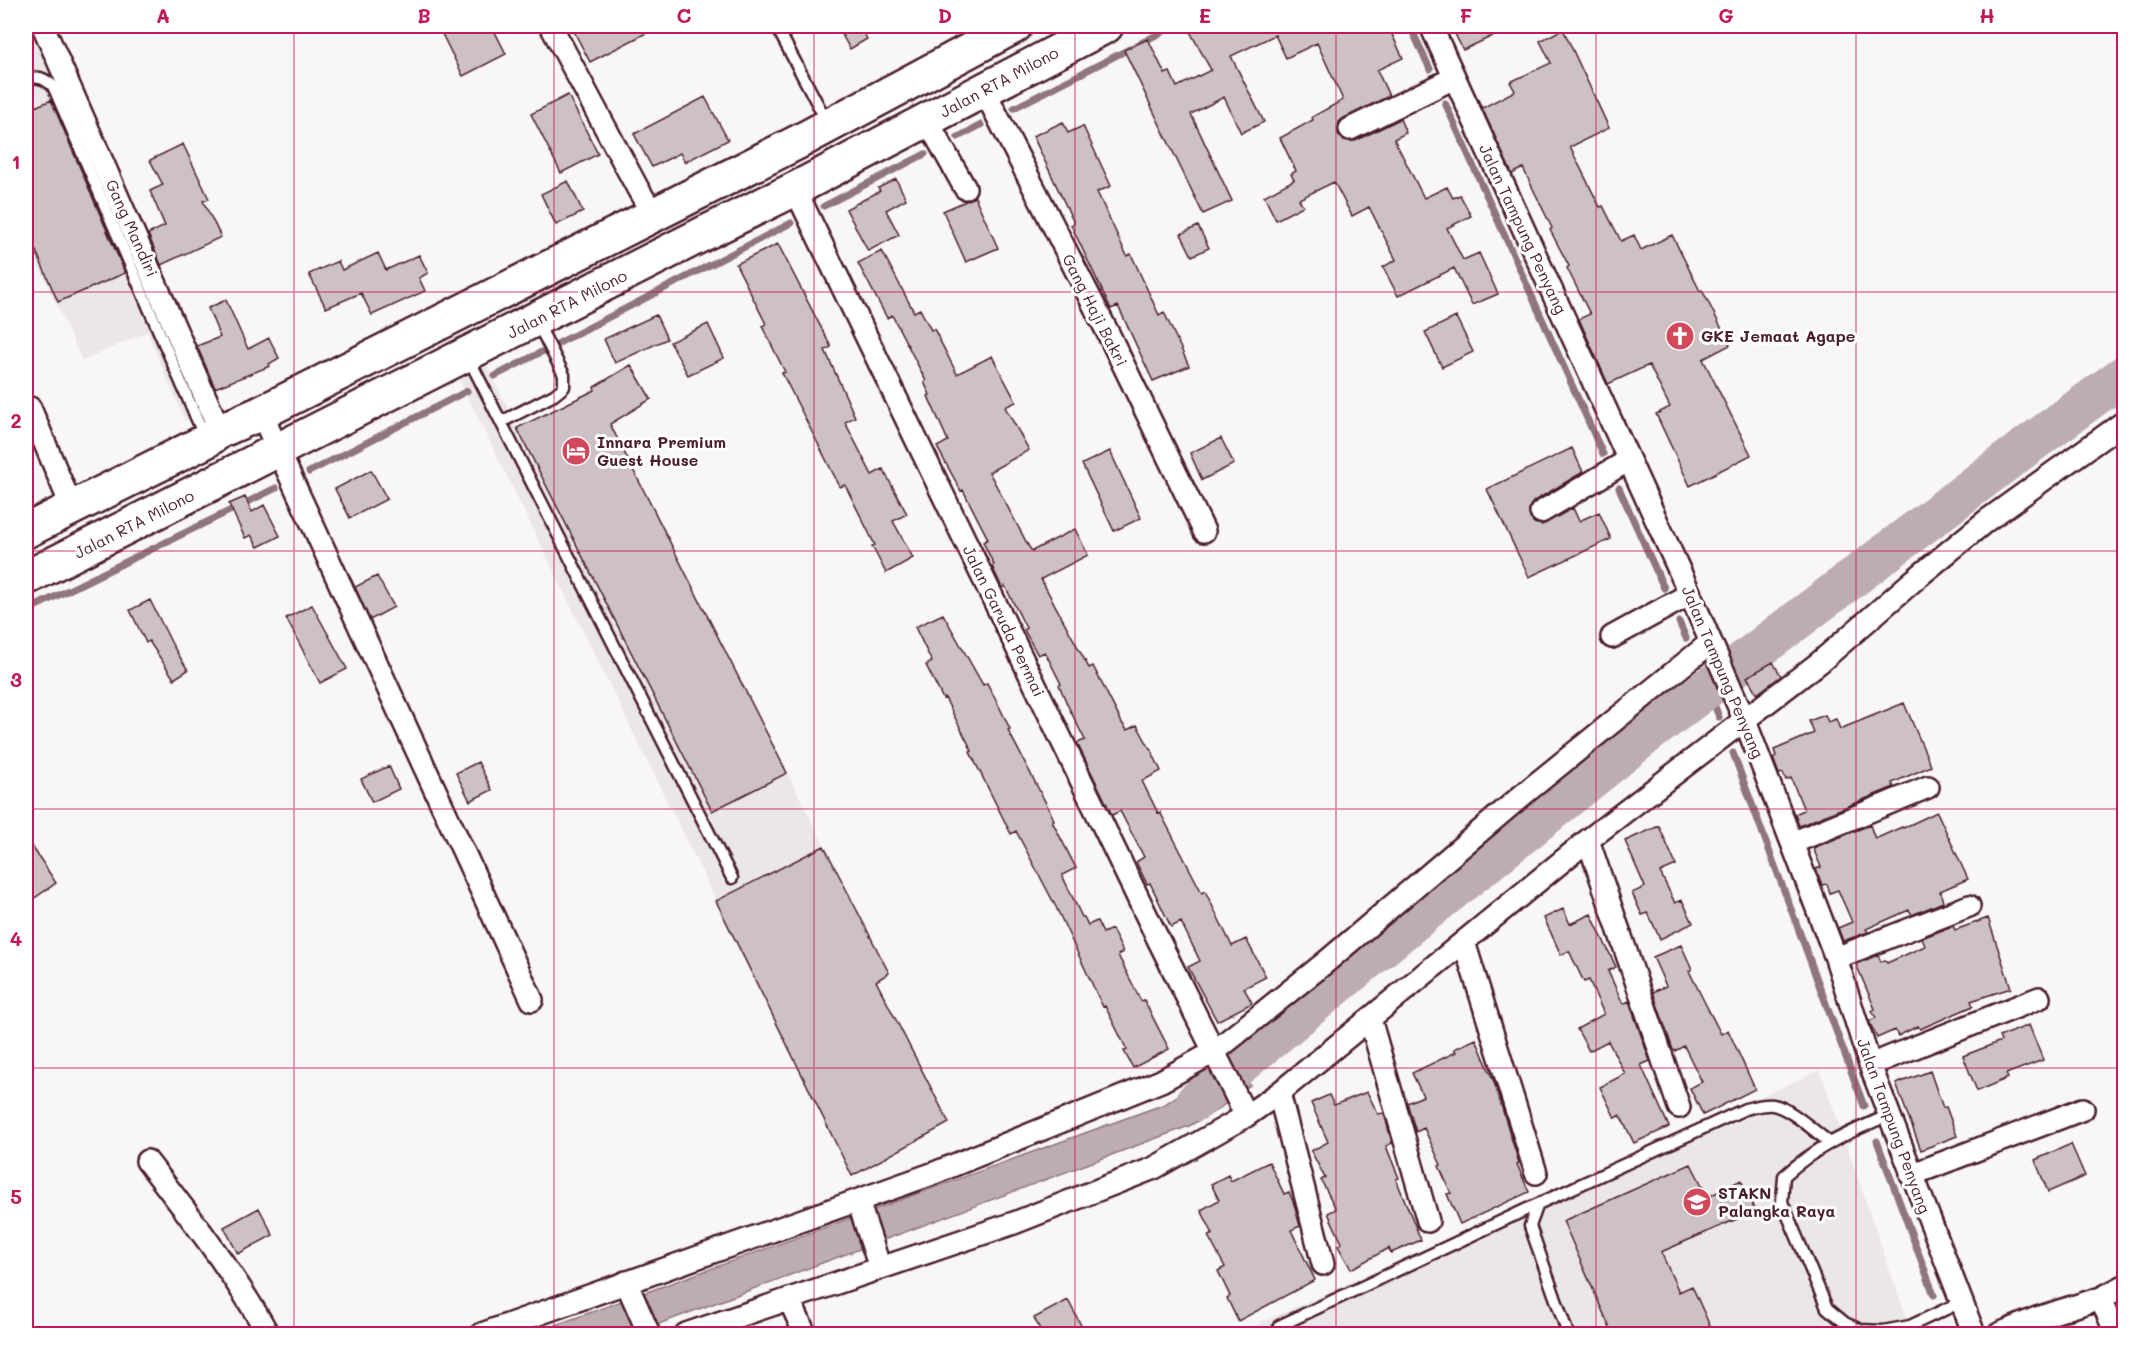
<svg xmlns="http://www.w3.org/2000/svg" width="2150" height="1360" font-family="Mali,sans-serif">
	<rect width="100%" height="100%" fill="#f8f6f7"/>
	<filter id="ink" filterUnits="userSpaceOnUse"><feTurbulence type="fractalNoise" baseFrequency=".0167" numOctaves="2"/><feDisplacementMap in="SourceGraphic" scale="12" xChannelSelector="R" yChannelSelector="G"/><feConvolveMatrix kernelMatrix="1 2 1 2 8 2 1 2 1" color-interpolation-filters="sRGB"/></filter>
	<g filter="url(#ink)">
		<path fill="#ebe6e8" d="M26 26H38L206 411 185 421 147 332 82 361 26 237Z
			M485 362 559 512 635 473 889 973 876 981 949 1123 852 1176 457 375Z
			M1820 1070 1912 1334H1238V1333Z"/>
		<path fill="#bdadb0" stroke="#8f747b" stroke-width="1.5" d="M1232 1059 1250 1085 1217 1110 1189 1126 632 1334H531L1165 1104Z"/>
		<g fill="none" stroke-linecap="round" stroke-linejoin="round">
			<path stroke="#8f747b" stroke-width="7" d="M1410 26 1430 69
				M1445 103 1603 454
				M1014 108 1174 26
				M958 137 981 125
				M824 206 925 154
				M495 376 791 223
				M309 472 467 391
				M1619 488 1664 588
				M26 611 276 488
				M1679 622 1686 638
				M1702 673 1719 717
				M1733 753 1864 1106
				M1877 1141 1934 1295
				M1947 1330 1949 1334"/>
			<path stroke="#bdadb0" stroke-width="40" d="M1196 1101 1412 923 1655 728 2011 458 2124 375"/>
		</g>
		<path fill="#cdc1c4" stroke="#4a1f2b" stroke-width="1.5" d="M438 26H492L506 54 463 76Z
			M571 26H660L590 62Z
			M837 26H860L867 39 850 49Z
			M1187 26H1388L1403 58 1377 70 1389 96 1344 118 1339 122 1338 134 1343 140 1355 141 1400 119 1406 133 1394 139 1424 198 1447 187 1453 198 1460 195 1471 216 1447 228 1463 260 1479 253 1498 294 1472 305 1454 268 1398 296 1383 267 1396 260 1369 207 1352 216 1334 182 1299 199 1303 206 1276 220 1264 196 1294 180 1291 174 1296 171 1280 138 1313 120 1312 117 1343 100 1317 43 1286 58 1275 35 1231 56 1264 122 1241 133 1224 97 1191 114 1232 201 1203 214 1124 50 1148 39 1165 74 1170 72 1177 87 1211 70Z
			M1451 26H1514L1463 50Z
			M1563 29 1609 128 1570 147 1600 207 1603 206 1621 241 1634 235 1641 250 1672 235 1700 291 1702 290 1730 345 1703 359 1751 455 1690 486 1656 414 1670 407 1649 365 1608 384 1579 319 1590 314 1567 268 1569 266 1550 230 1552 228 1523 168 1512 174 1482 108 1515 91 1510 82 1551 63 1540 41Z
			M568 95 598 154 561 173 531 114Z
			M705 97 728 140 685 162 680 153 652 167 634 134Z
			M51 100 125 273 58 302 26 228V111Z
			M1063 122 1068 133 1083 126 1111 186 1097 192 1127 256 1131 254 1159 315 1164 312 1189 366 1153 381 1118 306 1111 309 1071 225 1074 223 1033 136Z
			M183 144 209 199 203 201 221 237 161 265 148 234 165 226 150 191 163 185 150 160Z
			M896 179 906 199 886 210 899 235 868 251 846 209 880 191 878 188Z
			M568 181 583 212 556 225 541 194Z
			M975 197 998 248 966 262 943 211Z
			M1198 226 1209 248 1192 256 1181 234Z
			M778 244 831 347 825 350 855 417 845 422 872 475 883 469 907 514 893 521 913 558 886 573 872 546 875 545 845 485 840 487 782 373 785 372 762 326 766 324 736 264Z
			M882 251 914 312 920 309 931 330 934 329 957 374 992 356 1016 402 1005 407 1029 450 989 472 1029 547 1032 551 1075 529 1088 555 1041 579 1089 668 1093 666 1122 723 1127 730 1137 725 1153 754 1161 771 1142 781 1158 813 1160 812 1202 893 1205 891 1232 946 1246 939 1266 977 1244 988 1252 1003 1217 1021 1188 967 1200 961 1181 922 1171 927 1150 883 1147 884 1136 862 1144 857 1120 811 1112 815 1077 743 1085 740 1068 706 1059 685 1061 684 1045 652 1038 655 1024 630 1026 628 1005 586 1002 588 992 566 994 565 983 542 988 539 963 490 961 491 937 447 948 441 928 396 930 395 924 382 926 381 892 315 887 318 858 263Z
			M378 253 386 270 419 255 428 273 419 278 425 291 372 315 361 293 326 308 309 274 338 261 342 270Z
			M226 300 248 349 269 338 279 358 269 364 270 366 215 388 197 346 220 337 208 308Z
			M656 315 667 339 615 363 604 339Z
			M1456 317 1473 352 1442 367 1425 332Z
			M708 324 724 358 688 375 670 342Z
			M631 365 651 399 610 424 787 773 712 811 517 428 595 390 594 387Z
			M1221 438 1234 464 1202 480 1190 453Z
			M1572 448 1583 472 1534 501 1530 506V518L1534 523 1542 525 1573 508 1579 521 1599 512 1611 539 1529 577 1487 489Z
			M1110 451 1141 518 1114 531 1082 464Z
			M371 470 387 499 350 518 335 489Z
			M245 497 252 512 264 505 280 536 258 547 251 535 245 538 229 504Z
			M377 576 394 607 370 620 355 587Z
			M150 600 173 646 188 670 174 679 149 641 146 643 130 610Z
			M312 605 347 669 320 683 286 618Z
			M943 614 983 685 987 683 1000 708 1010 729 1008 730 1050 811 1054 820 1052 821 1076 868 1062 875 1082 917H1084L1088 925 1097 921 1103 933 1112 929 1123 952 1118 955 1141 1001 1144 1000 1169 1049 1133 1068 1124 1051 1127 1050 1105 1006 1103 1007 1056 907 1016 831 1011 834 970 752 972 751 945 698 943 699 926 665 932 662 915 627Z
			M1773 662 1781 676 1757 694 1747 677Z
			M1904 703 1931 766 1892 783 1894 787 1799 826 1795 814 1804 810 1791 778 1786 780 1783 773 1779 774 1773 758 1776 756 1774 750 1814 733 1809 721 1825 715 1828 722 1836 719 1840 729Z
			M478 762 492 790 470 801 456 773Z
			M389 766 399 789 372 802 361 779Z
			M1937 812 1968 879 1940 891 1943 902 1912 915 1909 910 1866 929 1868 932 1843 941 1838 928 1852 922 1838 890 1830 893 1827 884 1822 885 1816 869 1821 867 1813 848 1870 825 1875 839 1902 827 1903 828Z
			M1659 826 1676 865 1660 872 1675 903 1682 900 1693 923 1660 939 1648 913 1642 915 1632 893 1645 887 1625 841Z
			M26 837 56 883 26 904Z
			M824 846 889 973 876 981 949 1123 852 1176 716 901Z
			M1563 909 1570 924 1591 914 1616 967 1608 971 1623 1004 1629 1001 1650 1061 1641 1065 1669 1127 1634 1143 1620 1115 1615 1118 1600 1087 1625 1074 1608 1041 1589 1051 1577 1029 1604 1014 1589 980 1584 982 1569 951 1561 955 1544 918Z
			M1988 918 2011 988 1971 1001 1973 1006 1920 1029 1918 1026 1898 1036 1895 1030 1877 1038 1869 1021 1876 1018 1872 1011 1875 1009 1856 964 1878 955 1881 962 1885 960 1887 963 1925 946 1922 938 1953 926 1955 930Z
			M1681 945 1692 969 1689 971 1706 1005 1721 1034 1728 1030 1755 1089 1703 1115 1690 1088 1702 1082 1684 1046 1675 1051 1673 1050 1653 992 1666 986 1653 957Z
			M2029 1025 2043 1060 2006 1074 2008 1078 1977 1091 1963 1056 2001 1041 1999 1037Z
			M1476 1039 1494 1082 1519 1163 1517 1164 1529 1192 1460 1224 1447 1194 1451 1193 1439 1166 1441 1165 1424 1128 1416 1132 1407 1103 1423 1096 1412 1073 1456 1052 1454 1049Z
			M1930 1071 1943 1108 1946 1107 1957 1136 1921 1150 1896 1084Z
			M1367 1092 1378 1114 1384 1113 1392 1143 1386 1146 1399 1178 1396 1179 1421 1240 1391 1253 1389 1248 1351 1269 1338 1246 1342 1243 1328 1213 1336 1209 1321 1180 1325 1178 1311 1151 1328 1142 1311 1103 1329 1095 1334 1105Z
			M2071 1144 2085 1176 2048 1192 2035 1160Z
			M1269 1162 1284 1194 1289 1192 1294 1204 1300 1226 1291 1230 1315 1280 1238 1321 1227 1298 1230 1296 1218 1271 1225 1267 1208 1236 1213 1234 1201 1210 1219 1200 1211 1184 1228 1175 1231 1181Z
			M1691 1164 1708 1197 1741 1180 1755 1211 1661 1252 1679 1292 1692 1286 1714 1335H1613L1563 1221Z
			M259 1208 273 1235 238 1254 224 1227Z
			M1068 1300 1086 1335H1043L1034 1318Z"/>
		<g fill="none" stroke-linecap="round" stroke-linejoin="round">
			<g stroke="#4a1f2b" stroke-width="15">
				<path id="service" d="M781 35 827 122
					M26 80C37 75 44 78 53 86L205 438
					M468 357 732 878
					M501 422 554 395 564 387V375L537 322
					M1889 1115C1848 1133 1817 1146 1784 1176L1782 1202 1827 1308 1845 1323 1861 1330 1883 1331 1910 1326 1961 1302
					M1279 1326 1538 1204
					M1568 1334 1530 1226 1538 1204 1745 1109C1754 1107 1764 1104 1773 1105 1790 1108 1814 1131 1829 1142"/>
			</g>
			<g stroke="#4a1f2b" stroke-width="26">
				<path id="minor" d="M43 26 220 431
					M551 26 638 189 653 214
					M1431 26 1690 594 1745 721 1792 843 1836 958 1870 1065 1974 1334
					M984 90 1108 333 1204 531
					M927 120 965 188
					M1350 129 1454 78
					M795 189 1155 933 1246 1116
					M30 408 72 508
					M261 413 532 1000
					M1541 512 1629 460
					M1612 637 1690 594
					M1588 840 1679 1107
					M1792 843 1928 787
					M1464 942 1536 1173
					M1836 958 1969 906
					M1370 1019 1428 1221
					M1870 1065 2039 998
					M1279 1093 1323 1264
					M147 1161C190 1216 234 1273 268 1334
					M1911 1175 2083 1109
					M858 1201 880 1268
					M626 1282 649 1334
					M2101 1298 2124 1286
					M789 1299 805 1334
					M482 1334 932 1174 1161 1081 1214 1052 1326 962 1525 793 1710 643
					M686 1334 1014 1223 1154 1168 1246 1116 1279 1093 1588 840 1820 662 1913 581 1986 521 2124 422
					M1999 1334 2037 1318 2101 1298 2116 1334"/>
			</g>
			<g stroke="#4a1f2b" stroke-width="38">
				<path id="trunk" d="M26 531 206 441 220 431 261 413 800 141 1015 26
					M26 578 703 234 795 189 1106 26"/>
			</g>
			<use href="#service" stroke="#fff" stroke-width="10"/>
			<use href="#minor" stroke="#fff" stroke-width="21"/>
			<use href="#trunk" stroke="#fff" stroke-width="33"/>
		</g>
	</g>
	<path fill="none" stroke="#c2185b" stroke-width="1.5" stroke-opacity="0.55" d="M294 26V1334M554 26V1334M814 26V1334M1075 26V1334M1336 26V1334M1596 26V1334M1856 26V1334M26 292H2124M26 551H2124M26 809H2124M26 1068H2124"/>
	<defs>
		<g id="church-disc" transform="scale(1.5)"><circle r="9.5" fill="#d1495b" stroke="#fff"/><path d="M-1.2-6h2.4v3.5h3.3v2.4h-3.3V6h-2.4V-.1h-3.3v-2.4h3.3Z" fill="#fff"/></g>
		<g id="hotel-disc" transform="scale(1.5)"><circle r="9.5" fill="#d1495b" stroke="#fff"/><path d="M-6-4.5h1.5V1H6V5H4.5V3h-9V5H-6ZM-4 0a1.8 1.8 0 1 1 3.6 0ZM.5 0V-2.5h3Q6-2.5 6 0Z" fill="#fff"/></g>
		<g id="university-disc" transform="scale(1.5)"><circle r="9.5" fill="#d1495b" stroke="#fff"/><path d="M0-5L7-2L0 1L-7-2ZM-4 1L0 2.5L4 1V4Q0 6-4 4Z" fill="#fff"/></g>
	</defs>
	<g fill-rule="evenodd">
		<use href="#church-disc" x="1680" y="336"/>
		<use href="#hotel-disc" x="576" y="451"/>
		<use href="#university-disc" x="1697" y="1202"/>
	</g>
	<g text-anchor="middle" stroke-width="6" stroke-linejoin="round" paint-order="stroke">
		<g font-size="16" fill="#4a1f2b" stroke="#fff">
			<text transform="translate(999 82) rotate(-28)" y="6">Jalan RTA Milono</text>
			<text transform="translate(132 228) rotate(66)" y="6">Gang Mandiri</text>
			<text transform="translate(1523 229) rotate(65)" y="6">Jalan Tampung Penyang</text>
			<text transform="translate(567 304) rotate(-27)" y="6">Jalan RTA Milono</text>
			<text transform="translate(1095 310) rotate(63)" y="6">Gang Haji Bakri</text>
			<text transform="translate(134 524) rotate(-27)" y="6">Jalan RTA Milono</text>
			<text transform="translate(1004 621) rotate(64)" y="6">Jalan Garuda Permai</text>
			<text transform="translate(1723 672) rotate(67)" y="6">Jalan Tampung Penyang</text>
			<text transform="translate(1894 1126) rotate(70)" y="6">Jalan Tampung Penyang</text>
		</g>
		<g font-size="16" font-weight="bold" fill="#4a1f2b" stroke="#fff" text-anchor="start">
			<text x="1701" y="342">GKE Jemaat Agape</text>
			<text x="597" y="448">Innara Premium<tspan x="597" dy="18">Guest House</tspan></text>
			<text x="1718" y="1199">STAKN<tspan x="1718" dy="18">Palangka Raya</tspan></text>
		</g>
	</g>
	<rect width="2150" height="1360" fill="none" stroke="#fff" stroke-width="66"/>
	<rect x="33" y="33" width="2084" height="1294" fill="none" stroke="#c2185b" stroke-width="2"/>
	<g font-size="20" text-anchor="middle" font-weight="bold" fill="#c2185b">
		<text x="163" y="23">A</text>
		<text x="424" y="23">B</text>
		<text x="684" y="23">C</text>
		<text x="945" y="23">D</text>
		<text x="1205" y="23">E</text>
		<text x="1466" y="23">F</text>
		<text x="1726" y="23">G</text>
		<text x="1987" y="23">H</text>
		<text x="16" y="169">1</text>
		<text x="16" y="428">2</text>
		<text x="16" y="687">3</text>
		<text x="16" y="946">4</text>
		<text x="16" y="1204">5</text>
	</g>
</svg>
